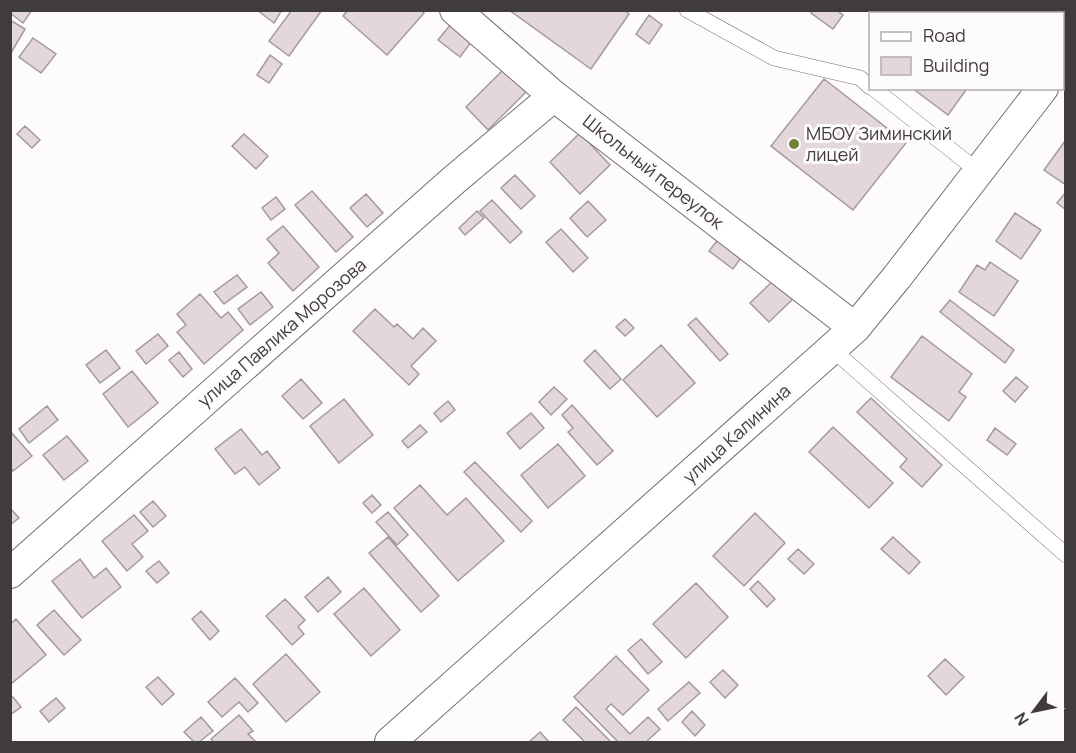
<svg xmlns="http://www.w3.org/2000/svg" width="1076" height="753" font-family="Manrope,sans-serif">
	<rect width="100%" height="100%" fill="#fdfbfc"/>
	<path fill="#e3d7dc" stroke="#a4999e" stroke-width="1.5" d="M10 10H32L23 23 10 13Z
		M257 10H282L274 23Z
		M292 10H322L289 56 269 41Z
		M348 10H421L424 13 387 55 343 16Z
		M509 10H625L629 14 591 69Z
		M813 10H836L843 15 833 29 811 13Z
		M956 10H1027L1025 14H954Z
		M649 15 662 25 649 44 636 34Z
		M10 20 25 29 11 53 10 52Z
		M451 24 472 41 460 57 438 40Z
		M33 38 56 54 41 73 19 57Z
		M270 55 282 64 269 83 257 75Z
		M503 70 526 92 488 130 466 107Z
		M824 79 906 143 853 210 771 146Z
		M912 88H963L966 90 948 115Z
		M25 126 40 140 32 148 17 134Z
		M580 133 610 165 580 194 550 162Z
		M244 134 268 156 256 169 232 146Z
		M1065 141H1066V185L1044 170Z
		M515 175 535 196 521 209 501 188Z
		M312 191 353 237 336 252 295 205Z
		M1066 192V210L1057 203Z
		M366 194 383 213 367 227 350 208Z
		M276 197 285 209 271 220 262 208Z
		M492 200 522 232 510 243 480 211Z
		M588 201 606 220 587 237 570 218Z
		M477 211 484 218 465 235 459 228Z
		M1015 213 1041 230 1021 259 996 241Z
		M283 226 319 267 293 291 268 263 279 253 267 239Z
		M561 229 588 258 573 272 546 242Z
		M720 237 743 255 733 269 709 251Z
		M990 262 1018 281 994 316 959 292 977 265 985 270Z
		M237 275 247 287 224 304 214 292Z
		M778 276 797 295 769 322 750 303Z
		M261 292 273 307 250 325 238 309Z
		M200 294 221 318 228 312 243 330 204 364 177 332 186 325 177 314Z
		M950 300 1014 350 1005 363 940 312Z
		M375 309 394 327 397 324 413 339 423 328 436 341 411 366 419 374 409 385 353 331Z
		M696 318 728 354 720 361 688 325Z
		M625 319 634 328 625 336 616 327Z
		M158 334 168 346 146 364 136 351Z
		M922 336 972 374 959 392 966 397 949 421 891 377Z
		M661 345 695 383 657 417 623 380Z
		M106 350 120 368 100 383 86 365Z
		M595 350 621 379 610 389 584 361Z
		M179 352 192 369 183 377 169 360Z
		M132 371 158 403 128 427 103 394Z
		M1016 377 1028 387 1015 402 1003 391Z
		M301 379 322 403 303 419 282 396Z
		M554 387 567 399 551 415 539 402Z
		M871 398 942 465 922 487 900 467 907 459 857 412Z
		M344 399 373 435 339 463 310 426Z
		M448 401 455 410 441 422 434 413Z
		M572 405 613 451 597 465 568 432 573 428 562 415Z
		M47 406 58 420 29 443 19 429Z
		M531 413 544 428 520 449 507 433Z
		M420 425 427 432 408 448 402 441Z
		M833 427 893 483 869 508 809 452Z
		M995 428 1016 444 1007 455 987 440Z
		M241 429 262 455 267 451 280 468 259 485 245 467 235 474 215 449Z
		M10 431 32 456 13 471 10 467Z
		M67 436 88 461 64 480 43 455Z
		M558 444 585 476 548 508 521 475Z
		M475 462 532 521 521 532 464 472Z
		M420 485 447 515 466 498 504 541 458 581 394 508Z
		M372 495 381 505 372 513 363 503Z
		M153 501 166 516 153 527 140 512Z
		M10 508 19 518 10 525Z
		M388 512 408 535 397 545 376 522Z
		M755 513 785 543 744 586 713 556Z
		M134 515 148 531 132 544 143 557 127 571 102 541Z
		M388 537 439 596 421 612 369 553Z
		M893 537 920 562 909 574 881 549Z
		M798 549 814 564 804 574 788 559Z
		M80 559 94 578 106 568 121 587 82 618 52 581Z
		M159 561 169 573 157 583 146 571Z
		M328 577 341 592 318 612 305 597Z
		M758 581 775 599 767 607 750 589Z
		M696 583 728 617 686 658 653 624Z
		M364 588 400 630 371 656 334 614Z
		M285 599 305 620 298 627 304 634 292 645 266 616Z
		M54 610 81 640 64 655 37 625Z
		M201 611 219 631 210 640 192 619Z
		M16 619 46 655 12 683 10 682V624Z
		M641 639 662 662 648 674 628 650Z
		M286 654 320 692 286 722 253 684Z
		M616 656 649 690 623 715 611 704 606 709 630 734 648 717 660 729 646 742H618L574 697Z
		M945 659 964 677 946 695 928 676Z
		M723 670 738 685 725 698 710 682Z
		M158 677 174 694 162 705 146 687Z
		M235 678 258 703 248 712 239 702 222 717 208 702Z
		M689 682 700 693 668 721 658 709Z
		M13 697 21 707 10 715V699Z
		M56 698 65 708 49 722 40 711Z
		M576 707 611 742H585L563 720Z
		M692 711 705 725 695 736 682 722Z
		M239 715 253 731 248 734 256 742H214L211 739Z
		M201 717 213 731 199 742H194L184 732Z
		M540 732 549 742H529Z"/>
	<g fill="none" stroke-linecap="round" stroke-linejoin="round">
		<g stroke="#776d72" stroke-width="16">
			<path id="service" d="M687 10 774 58 860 78 870 87
				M873 88 979 172
				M832 349 1066 555"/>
		</g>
		<g stroke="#776d72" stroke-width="32">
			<path id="minor" d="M455 10 554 96 855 328
				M1062 63 1066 59
				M10 573 454 180 554 96
				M390 742 855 328 897 277 1043 88"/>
		</g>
		<use href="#service" stroke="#fff" stroke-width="15"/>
		<use href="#minor" stroke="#fff" stroke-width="30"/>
	</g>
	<circle fill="#6f8435" stroke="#fdfbfc" stroke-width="2" cx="794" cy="144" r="6"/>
	<g text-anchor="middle" stroke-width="6" stroke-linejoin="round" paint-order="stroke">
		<g font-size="18" fill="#403b3d" stroke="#fdfbfc" text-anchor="start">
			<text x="806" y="140">МБОУ Зиминский<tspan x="806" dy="21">лицей</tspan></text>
		</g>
		<g font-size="18" fill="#403b3d" stroke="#fdfbfc">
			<text transform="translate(653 172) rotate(38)" y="6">Школьный переулок</text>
			<text transform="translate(282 333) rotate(-41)" y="6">улица Павлика Морозова</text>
			<text transform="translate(737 434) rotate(-42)" y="6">улица Калинина</text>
		</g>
	</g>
	<rect width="1076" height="753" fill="none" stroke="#403b3d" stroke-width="24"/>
	<rect x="869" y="12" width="195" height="78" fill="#fdfbfc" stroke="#b1aeb0" stroke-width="1.5"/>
	<rect x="881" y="32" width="30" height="9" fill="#ffffff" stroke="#b1aeb0" stroke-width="1.5"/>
	<text x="923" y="42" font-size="18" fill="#403b3d">Road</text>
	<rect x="881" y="57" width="30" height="18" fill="#e3d7dc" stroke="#b1aeb0" stroke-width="1.5"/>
	<text x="923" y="72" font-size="18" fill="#403b3d">Building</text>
	<g transform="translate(1034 711) rotate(238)" stroke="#fdfbfc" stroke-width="4.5" paint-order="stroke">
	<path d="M0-4.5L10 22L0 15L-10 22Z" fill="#403b3d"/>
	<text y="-9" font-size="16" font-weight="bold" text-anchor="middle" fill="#403b3d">N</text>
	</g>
</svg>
